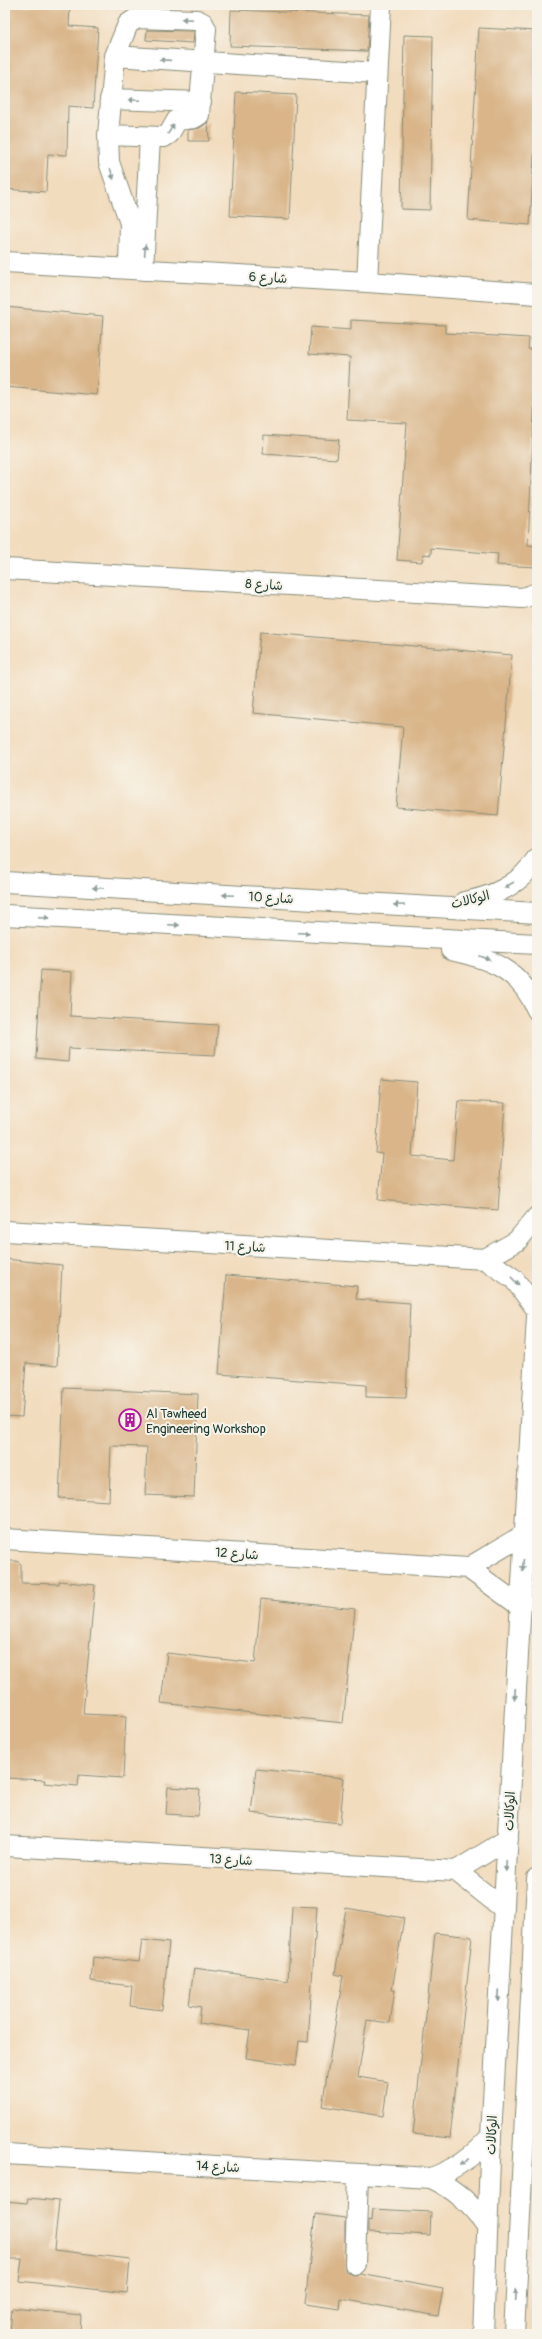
<svg xmlns="http://www.w3.org/2000/svg" width="542" height="2339" font-family="Pangolin,'Playpen Sans Arabic',sans-serif">
	<rect width="100%" height="100%" fill="#f7f3e8"/>
	<filter id="ink" filterUnits="userSpaceOnUse"><feTurbulence type="fractalNoise" baseFrequency=".025" numOctaves="2"/><feDisplacementMap in="SourceGraphic" scale="8" xChannelSelector="R" yChannelSelector="G"/><feConvolveMatrix kernelMatrix="1 2 1 2 8 2 1 2 1" color-interpolation-filters="sRGB"/></filter>
	<filter id="wash" filterUnits="userSpaceOnUse"><feTurbulence type="fractalNoise" baseFrequency=".012" numOctaves="4" result="noise"/><feDisplacementMap in="SourceGraphic" scale="16" xChannelSelector="R" yChannelSelector="G"/><feGaussianBlur stdDeviation="0.9" result="paint"/><feColorMatrix in="noise" values="0 0 0 0 0 0 0 0 0 0 0 0 0 0 0 0 0 1.4 0 .05"/><feComposite in="paint" operator="in"/></filter>
	<g filter="url(#wash)">
		<rect width="100%" height="100%" fill="#f2dcbe"/>
		<g id="blocks">
			<path fill="#d9b589" d="M5 5 70 6 69 26 98 28 93 108 68 106 67 155 48 154 46 192 5 189Z
				M231 10 369 15 367 51 230 46Z
				M479 28 537 31V108L530 225 468 220Z
				M147 30 194 31 193 43 146 40Z
				M404 35 433 36 430 210 401 209Z
				M236 92 296 95 290 219 230 216Z
				M208 122 209 141H188V130L200 128Z
				M5 307 103 316 97 395 5 387Z
				M351 320 445 325V333L529 338 528 349 537 350 528 545 537 546V567L497 565 498 554 431 548V555L423 554 422 562 397 560 407 423 347 420 350 357 309 354 311 327 351 330Z
				M264 435 339 440 337 459 263 454Z
				M260 632 512 655 498 816 396 807 403 727 253 713Z
				M41 970 72 972 70 1016 218 1025 215 1055 69 1048 68 1062 36 1059Z
				M381 1079 417 1082 412 1156 453 1160 458 1101 505 1103 498 1210 378 1200 382 1154 376 1153Z
				M5 1259 62 1265 57 1366 26 1363 22 1417 5 1416Z
				M226 1275 357 1286 356 1299 410 1303 406 1398 366 1397V1385L219 1374Z
				M64 1388 198 1394 194 1497 145 1495 147 1447 111 1446 109 1501 59 1498Z
				M5 1561H17L21 1564V1583L59 1584V1581L95 1585 83 1714 126 1716 123 1778 79 1775 78 1786 44 1783 45 1780 5 1778Z
				M261 1599 355 1609 343 1723 161 1703 167 1653 255 1663Z
				M256 1769 344 1778 340 1823 251 1813Z
				M168 1787 200 1789 198 1816 166 1814Z
				M292 1906 317 1907 308 2042 299 2041 296 2065 246 2058 250 2030 199 2023 201 2007 189 2005 194 1968 288 1981Z
				M346 1908 404 1918 392 1990H395L390 2023 367 2020 358 2077 388 2082 383 2116 322 2106 343 1976 335 1974Z
				M435 1933 472 1937 450 2138 413 2134Z
				M142 1940 169 1943 162 2010 130 2006 132 1986 91 1981 93 1957 139 1962Z
				M28 2198 59 2201 54 2250 130 2259 127 2293 19 2281 22 2259H5V2201L27 2203Z
				M372 2209 431 2212 430 2235 368 2232V2220L371 2221Z
				M315 2214 345 2218V2272L354 2275 360 2274 443 2289 438 2316 341 2299 340 2309 305 2304Z
				M12 2308 81 2315 80 2334H10Z"/>
		</g>
	</g>
	<g filter="url(#ink)">
		<use href="#blocks" fill-opacity="0" stroke="#888c79" stroke-width="1"/>
		<g fill="none" stroke-linecap="round" stroke-linejoin="round">
			<g stroke="#888c79" stroke-width="22">
				<path id="minor" d="M115 56 377 73
					M110 99 201 102
					M108 135 164 137 169 134 177 120 194 118 199 115 206 29 203 23 197 20 137 18 128 24 115 56 108 135 109 162 130 223 129 269
					M5 262 367 282 537 294
					M143 270 150 137
					M367 282 381 5
					M5 569 523 598 537 593
					M5 882 537 913
					M464 902C493 897 521 884 537 858
					M5 915 537 944
					M451 950C491 959 520 969 537 1010
					M5 1231 485 1259 514 1279 537 1310
					M485 1259 517 1241 537 1217
					M5 1539 468 1568 520 1606
					M468 1568 525 1534
					M5 1846 456 1871 504 1909
					M456 1871 508 1839
					M5 2154 431 2178C455 2189 471 2204 487 2226
					M431 2178C456 2169 474 2156 491 2136
					M355 2264 358 2174
					M483 2334 491 2136 537 1316
					M514 2334 537 1878"/>
			</g>
			<use href="#minor" stroke="#fff" stroke-width="20"/>
		</g>
		<defs><path id="oneway-solid" d="M-6-.8H1V-3.2L6.5 0L1 3.2V.8H-6Z"/></defs>
		<g fill="#8f9e9a">
			<use href="#oneway-solid" transform="translate(187 19) rotate(-177)"/>
			<use href="#oneway-solid" transform="translate(165 60) rotate(-176)"/>
			<use href="#oneway-solid" transform="translate(134 100) rotate(-178)"/>
			<use href="#oneway-solid" transform="translate(171 129) rotate(-58)"/>
			<use href="#oneway-solid" transform="translate(112 174) rotate(72)"/>
			<use href="#oneway-solid" transform="translate(145 250) rotate(-86)"/>
			<use href="#oneway-solid" transform="translate(509 885) rotate(148)"/>
			<use href="#oneway-solid" transform="translate(98 888) rotate(-177)"/>
			<use href="#oneway-solid" transform="translate(228 895) rotate(-177)"/>
			<use href="#oneway-solid" transform="translate(399 905) rotate(-177)"/>
			<use href="#oneway-solid" transform="translate(44 918) rotate(3)"/>
			<use href="#oneway-solid" transform="translate(174 925) rotate(3)"/>
			<use href="#oneway-solid" transform="translate(304 933) rotate(3)"/>
			<use href="#oneway-solid" transform="translate(485 958) rotate(21)"/>
			<use href="#oneway-solid" transform="translate(515 1281) rotate(45)"/>
			<use href="#oneway-solid" transform="translate(523 1565) rotate(94)"/>
			<use href="#oneway-solid" transform="translate(515 1694) rotate(93)"/>
			<use href="#oneway-solid" transform="translate(506 1866) rotate(93)"/>
			<use href="#oneway-solid" transform="translate(499 1996) rotate(93)"/>
			<use href="#oneway-solid" transform="translate(464 2162) rotate(145)"/>
			<use href="#oneway-solid" transform="translate(516 2295) rotate(-87)"/>
		</g>
	</g>
	<defs>
		<g id="building-ring" transform="scale(1.15)"><circle r="9.5" fill="#f7f3e8" stroke="#b5179e" stroke-width="1.5"/><path d="M-4-6H4V6H1V3H-1V6H-4ZM-2.5-4.3h1.7v1.8h-1.7ZM.8-4.3h1.7v1.8H.8ZM-2.5-1h1.7V.8h-1.7ZM.8-1h1.7V.8H.8Z" fill="#b5179e"/></g>
	</defs>
	<g fill-rule="evenodd">
		<use href="#building-ring" x="130" y="1420"/>
	</g>
	<g text-anchor="middle" stroke-width="4" stroke-linejoin="round" paint-order="stroke">
		<g font-size="13" fill="#1f3d34" stroke="#f7f3e8">
			<text transform="translate(268 277) rotate(3)" y="5">شارع 6</text>
			<text transform="translate(264 584) rotate(3)" y="5">شارع 8</text>
			<text transform="translate(271 897) rotate(3)" y="5">شارع 10</text>
			<text transform="translate(470 899) rotate(-14)" y="5">الوكالات</text>
			<text transform="translate(245 1246) rotate(3)" y="5">شارع 11</text>
			<text transform="translate(237 1553) rotate(4)" y="5">شارع 12</text>
			<text transform="translate(509 1811) rotate(-87)" y="5">الوكالات</text>
			<text transform="translate(231 1859) rotate(3)" y="5">شارع 13</text>
			<text transform="translate(491 2135) rotate(-87)" y="5">الوكالات</text>
			<text transform="translate(218 2166) rotate(3)" y="5">شارع 14</text>
		</g>
		<g font-size="13" fill="#1f3d34" stroke="#f7f3e8" text-anchor="start">
			<text x="146" y="1418">Al Tawheed<tspan x="146" dy="15">Engineering Workshop</tspan></text>
		</g>
	</g>
	<rect width="542" height="2339" fill="none" stroke="#f7f3e8" stroke-width="20"/>
</svg>
